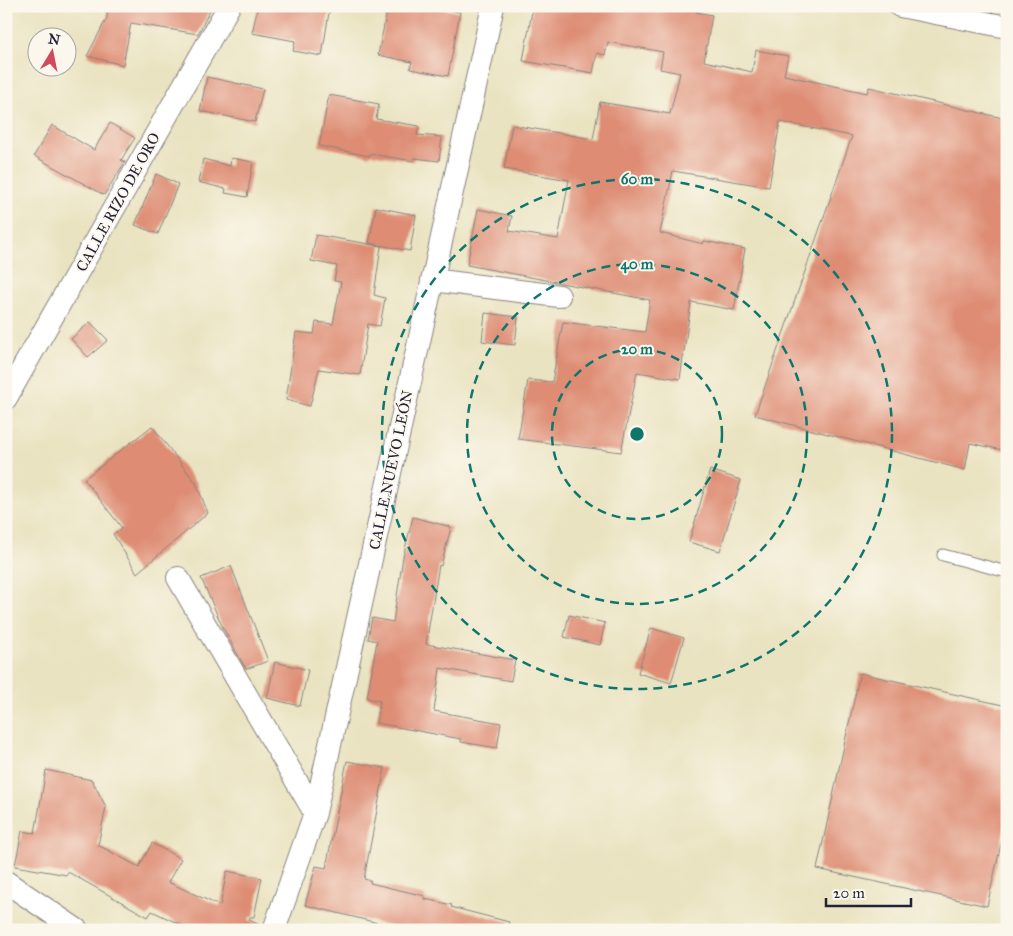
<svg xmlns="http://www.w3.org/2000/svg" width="1013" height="936" font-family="'IM FELL Great Primer',serif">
	<rect width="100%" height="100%" fill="#fbf7ec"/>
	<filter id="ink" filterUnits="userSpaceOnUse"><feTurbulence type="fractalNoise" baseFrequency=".02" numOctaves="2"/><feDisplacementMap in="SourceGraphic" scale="10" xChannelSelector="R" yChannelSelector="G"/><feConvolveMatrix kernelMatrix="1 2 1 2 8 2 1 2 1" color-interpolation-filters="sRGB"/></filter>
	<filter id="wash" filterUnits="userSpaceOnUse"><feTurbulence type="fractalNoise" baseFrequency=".0096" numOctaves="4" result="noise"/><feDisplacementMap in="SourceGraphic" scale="20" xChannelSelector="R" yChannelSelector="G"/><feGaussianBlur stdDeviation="1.12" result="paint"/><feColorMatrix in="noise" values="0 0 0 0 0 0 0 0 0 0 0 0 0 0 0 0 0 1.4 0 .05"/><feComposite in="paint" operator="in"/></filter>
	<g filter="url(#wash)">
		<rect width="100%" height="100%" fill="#eae3c1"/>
		<g id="blocks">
			<path fill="#de8c73" d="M107 6H212L198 34 131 23 123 65 87 56 107 18Z
				M258 6H330L322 56 293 51 295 41 252 33Z
				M388 6H430L460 12 448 76 410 69 412 62 378 55Z
				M533 6H697L696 12 712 15 704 61 752 72 756 50 788 56 784 75 867 93 869 87 1007 119V451L970 443 965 470 755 415 852 136 780 122 769 187 673 171 660 233 703 244 704 241 745 249 734 310 691 302 680 379 637 372 621 452 518 439 528 380 552 382 563 322 645 332 650 300 467 265 478 209 512 216 509 231 558 239 569 180 504 169 512 125 593 139 600 102 670 114 680 73 660 69 663 52 608 42 605 55 597 53 593 73 523 61Z
				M207 77 263 89 255 122 200 111Z
				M329 95 379 104 376 119 419 126 417 135 442 137 439 161 414 158V161L370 154 369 156 319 146Z
				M110 123 135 138 121 160 125 162 104 195 34 156 52 125 94 150Z
				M231 158 253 162 247 197 225 193 226 189 198 182 203 159 230 166Z
				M156 174 178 184 158 234 135 225Z
				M376 207 416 215 410 251 369 243Z
				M316 235 381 246 374 295 385 298 380 326 368 324 360 375 319 369 310 406 286 400 296 332 314 334 316 322 333 324 341 282 334 281 337 266 311 261Z
				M485 313 518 317 515 345 482 341Z
				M90 322 108 340 88 357 71 339Z
				M152 426 196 483 208 513 137 573 113 534 122 528 84 479Z
				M710 470 741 480 720 551 689 542Z
				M413 517 451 527 441 566 439 565 426 644 515 660 511 681 440 668 434 711 501 723 497 748 461 742V739L376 723 380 701 367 698 377 641 368 639 372 618 393 622 403 557Z
				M231 566 268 661 246 669 223 628 201 578Z
				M569 615 605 623 600 645 564 637Z
				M651 628 684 638 671 683 638 673Z
				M275 662 308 670 300 706 267 698Z
				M860 673 1007 706V818L987 906 817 869Z
				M347 761 385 768 364 879 371 881 370 883 425 896V899L452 905 451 907 509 922 508 930H406L305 905 316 866 326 868Z
				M46 770 92 780 106 807 98 845 139 867 152 843 181 859 168 882 220 906 227 871 262 878 254 917H250L249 920 262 926 261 930H192L152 911 148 917 68 872 67 875 15 866 22 831 35 833Z"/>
		</g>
	</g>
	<g filter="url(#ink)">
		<use href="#blocks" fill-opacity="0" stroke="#86827e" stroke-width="1"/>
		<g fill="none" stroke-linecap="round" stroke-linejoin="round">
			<g stroke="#86827e" stroke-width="13">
				<path id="lane" d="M943 555 1007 572"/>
			</g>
			<g stroke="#86827e" stroke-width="24">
				<path id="street" d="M900 6 1007 27
					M432 280 559 296
					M6 398 229 6
					M178 578 315 813
					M6 882 77 930
					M274 930 315 813 493 6"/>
			</g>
			<use href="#lane" stroke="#fff" stroke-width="11"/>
			<use href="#street" stroke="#fff" stroke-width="22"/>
		</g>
	</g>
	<g fill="none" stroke="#0f766e" stroke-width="2.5" stroke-dasharray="9 6">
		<circle cx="637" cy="434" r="85"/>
		<circle cx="637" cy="434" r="170"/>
		<circle cx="637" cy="434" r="255"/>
	</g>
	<g text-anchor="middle" stroke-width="4" stroke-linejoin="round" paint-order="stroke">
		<g font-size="15" fill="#22223b" stroke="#fbf7ec">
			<text transform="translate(118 202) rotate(-61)" y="5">CALLE RIZO DE ORO</text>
			<text transform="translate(391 470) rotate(-78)" y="5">CALLE NUEVO LEÓN</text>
		</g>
	</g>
	<circle cx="637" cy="434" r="8" fill="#0f766e" stroke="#fbf7ec" stroke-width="2.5"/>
	<g font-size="15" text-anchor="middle" font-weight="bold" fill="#0f766e" stroke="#fbf7ec" stroke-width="4" stroke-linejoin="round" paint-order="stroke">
		<text x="637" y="184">60 m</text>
		<text x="637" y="269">40 m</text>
		<text x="637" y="354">20 m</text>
	</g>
	<rect width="1013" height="936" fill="none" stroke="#fbf7ec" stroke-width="25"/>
	<g transform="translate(52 52) rotate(10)"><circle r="24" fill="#fbf7ec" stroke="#a4a2a5"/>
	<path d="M0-4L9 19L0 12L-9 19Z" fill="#d1495b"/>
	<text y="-8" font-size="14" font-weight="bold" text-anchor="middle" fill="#22223b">N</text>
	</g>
	<path d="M826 898v8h85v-8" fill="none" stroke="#22223b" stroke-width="2.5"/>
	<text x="833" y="898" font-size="15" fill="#22223b" stroke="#fbf7ec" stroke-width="4" paint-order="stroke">20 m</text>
</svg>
